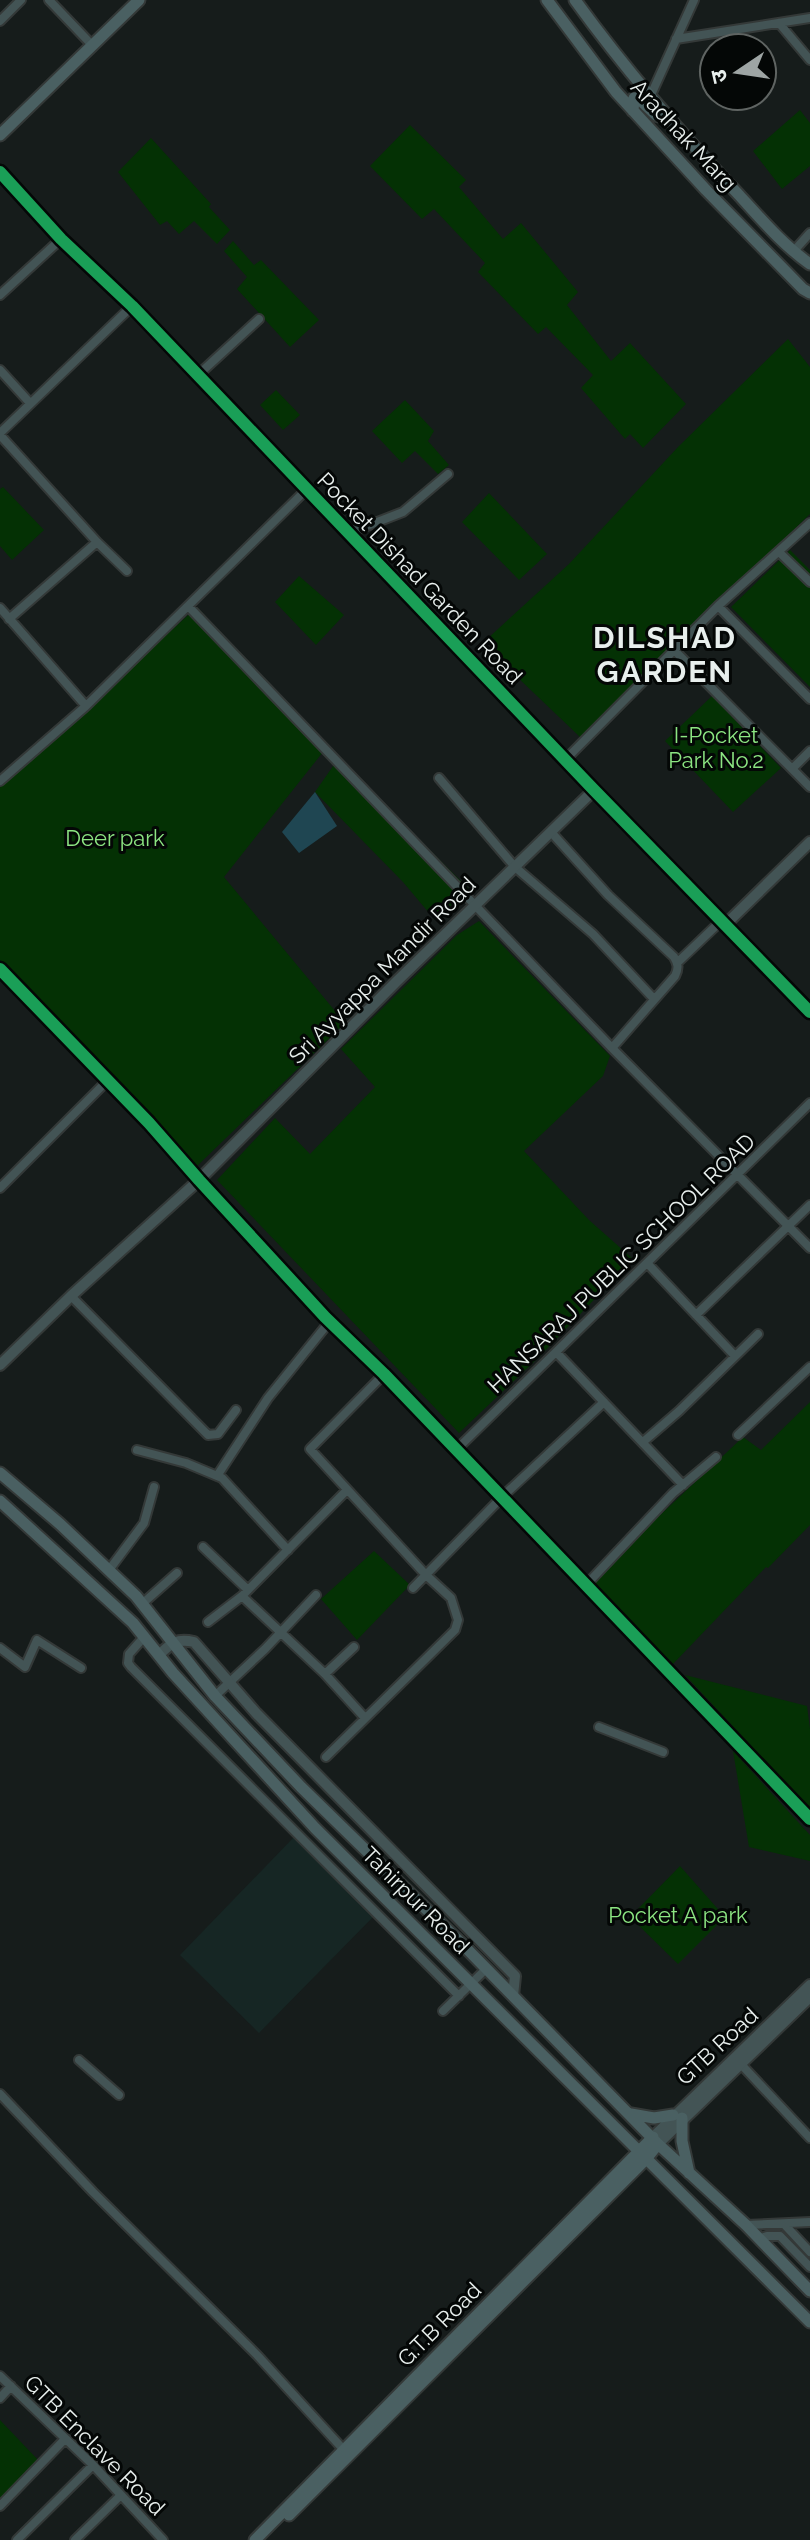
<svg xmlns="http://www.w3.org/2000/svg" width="810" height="2540" font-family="Raleway,'Noto Sans Devanagari',sans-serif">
	<rect width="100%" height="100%" fill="#161c1b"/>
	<path fill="#162624" d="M295 1836 375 1915 259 2033 180 1955Z"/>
	<path fill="#043104" d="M800 110 810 123V166L782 189 753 151Z
		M410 125 466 180 459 187 503 239 521 223 578 292 567 305 611 361 630 343 686 404 643 448 630 434 625 439 581 388 593 375 546 327 538 334 478 272 485 263 434 209 422 219 370 166Z
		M151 138 211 204 209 207 230 230 217 244 194 221 179 234 167 221 160 225 118 172Z
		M233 241 254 265 261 260 319 320 290 347 237 289 247 277 224 251Z
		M788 339 810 367V514L580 737 514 674 486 640 569 564 678 447Z
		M276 390 300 415 283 430 260 405Z
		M405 400 434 431 428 441 449 465 438 474 415 451 402 463 372 431Z
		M3 487 44 530 12 560 0 546V489Z
		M489 493 547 554 519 580 462 522Z
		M790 550 810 570V687L731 607Z
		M299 576 344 615 316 645 275 602Z
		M197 607 274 690 322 738 319 749 323 752 224 877 345 1023 195 1168 0 960V787Z
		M712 696 781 768 733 812 665 741Z
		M338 759 469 889 435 920 403 882 315 792Z
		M479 921 610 1056 603 1076 524 1151 589 1220 633 1259 539 1357 459 1433 217 1180 275 1118 310 1154 375 1087 341 1049 457 935Z
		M810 1402V1525L768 1568 766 1567 673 1664 586 1585 743 1437 761 1450Z
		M374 1551 410 1585 357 1640 321 1599Z
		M685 1675 807 1706 810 1729V1809Z
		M733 1751 810 1835V1861L749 1847Z
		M680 1866 725 1917 678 1964 630 1917Z
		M0 2420 40 2462 0 2500Z"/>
	<path fill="#1f4652" d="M315 792 337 826 299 853 282 832Z"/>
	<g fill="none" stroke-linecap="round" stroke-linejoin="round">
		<g stroke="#343938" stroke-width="12">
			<path id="minor" d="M49 0 92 45
				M0 21 21 0
				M779 23 810 60
				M676 39 810 18
				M650 97 694 0
				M793 252 810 233
				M0 295 61 239
				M0 370 30 403
				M198 375 259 319
				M0 433 132 306
				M0 435 97 542
				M349 533 403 512 448 474
				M779 552 810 582
				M188 606 612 1048 810 1248
				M718 606 810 699
				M0 608 86 706
				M9 619 97 542 127 571
				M675 651 810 787
				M566 759 718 606 810 523
				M792 769 810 751
				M439 778 515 867 593 934 654 999
				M0 781 86 706 307 489
				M551 832 608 895 674 957C678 964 679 968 675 976L612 1048
				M677 963 722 920
				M0 1188 107 1081
				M647 1263 735 1356
				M71 1296 208 1435 218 1434 236 1410
				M696 1315 810 1205
				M556 1352 683 1485
				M738 1435 810 1367
				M643 1442 679 1411 758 1334
				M457 1449 810 1103
				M137 1450 186 1463 222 1478 288 1550
				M217 1476 268 1398 330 1321
				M203 1547 248 1590
				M109 1570 144 1523 154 1487
				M586 1585 673 1493 716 1457
				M413 1588 502 1497 604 1402
				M242 1596 325 1674 365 1718
				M142 1604 177 1573
				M208 1622 242 1596 347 1490
				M145 1636 129 1654 128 1663 131 1667 459 1996
				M0 1648 25 1667 37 1640 81 1668
				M325 1674 354 1647
				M215 1696 265 1649 316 1595
				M599 1727 663 1752
				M326 1757 455 1630 458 1620 451 1598 426 1575 310 1449 384 1374
				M443 2011 486 1969
				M79 2060 119 2095
				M737 2060 810 2138
				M0 2094 93 2192 257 2355 343 2449
				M784 2224 810 2252
				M746 2225 810 2222
				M759 2239 767 2236H780L810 2267
				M0 2376 93 2465 163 2540
				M0 2398 11 2386
				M0 2506 65 2439
				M17 2540 93 2465
				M75 2540 121 2495"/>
		</g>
		<g stroke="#343938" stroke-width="14">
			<path id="tertiary" d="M0 172 61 239 132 306 594 790 810 1012
				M726 924 810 842
				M0 969 149 1123 199 1180 325 1317 384 1374 810 1819
				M0 1365 71 1296 199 1180 397 981 594 790
				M159 1655C171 1643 177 1638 194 1642L256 1713 515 1976 513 1996
				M653 2137 810 1985
				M658 2144 810 1997"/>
		</g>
		<g stroke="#343938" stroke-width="15">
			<path id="secondary" d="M547 0 616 92 706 190 803 289 810 293
				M575 0C625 69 680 133 739 195 761 219 783 245 810 264
				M633 111 634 98H638L656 115 669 119
				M0 135 139 0
				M0 1473 60 1524 136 1596 215 1696 301 1787 468 1950 658 2144 746 2225 810 2291
				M0 1501 133 1623 173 1673 315 1828 810 2322
				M631 2114 654 2118 673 2115
				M682 2118V2141L689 2173
				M289 2515 646 2159 658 2144
				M255 2540 653 2137"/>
		</g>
		<use href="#minor" stroke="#435455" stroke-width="8"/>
		<use href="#tertiary" stroke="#435455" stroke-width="10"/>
		<use href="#secondary" stroke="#4a6062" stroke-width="11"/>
		<g stroke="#040706" stroke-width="17">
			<path id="cycleway" d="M0 172 61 239 132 306 594 790 810 1012
				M0 969 149 1123 199 1180 325 1317 384 1374 810 1819"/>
		</g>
		<use href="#cycleway" stroke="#1a9f57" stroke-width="12"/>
	</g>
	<g text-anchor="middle" stroke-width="6" stroke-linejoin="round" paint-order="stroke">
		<g font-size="22" fill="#e8efed" stroke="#040706">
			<text transform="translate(684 135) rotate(47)" y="8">Aradhak Marg</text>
			<text transform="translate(420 578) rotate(46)" y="8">Pocket Dishad Garden Road</text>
			<text transform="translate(382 970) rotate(-45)" y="8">Sri Ayyappa Mandir Road</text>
			<text transform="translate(621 1263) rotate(-44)" y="8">HANSARAJ PUBLIC SCHOOL ROAD</text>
			<text transform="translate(416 1900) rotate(45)" y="8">Tahirpur Road</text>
			<text transform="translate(717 2046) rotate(-43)" y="8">GTB Road</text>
			<text transform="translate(439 2324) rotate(-45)" y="8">G.T.B Road</text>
			<text transform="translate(95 2445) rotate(45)" y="8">GTB Enclave Road</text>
		</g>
		<g font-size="22" fill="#8ce582" stroke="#040706">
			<text x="716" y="743">I-Pocket<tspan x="716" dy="25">Park No.2</tspan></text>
			<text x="115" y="846">Deer park</text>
			<text x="678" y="1923">Pocket A park</text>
		</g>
		<g font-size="30" font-weight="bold" letter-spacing="2" fill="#e8efed" stroke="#040706">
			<text x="665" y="648">DILSHAD<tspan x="665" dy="34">GARDEN</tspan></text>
		</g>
	</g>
	<g transform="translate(738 72) rotate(257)"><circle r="38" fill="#040706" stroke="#5f6462" stroke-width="2"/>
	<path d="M0-6L14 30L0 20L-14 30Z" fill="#9ea5a4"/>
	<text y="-12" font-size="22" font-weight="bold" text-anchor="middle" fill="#e8efed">उ</text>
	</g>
</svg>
